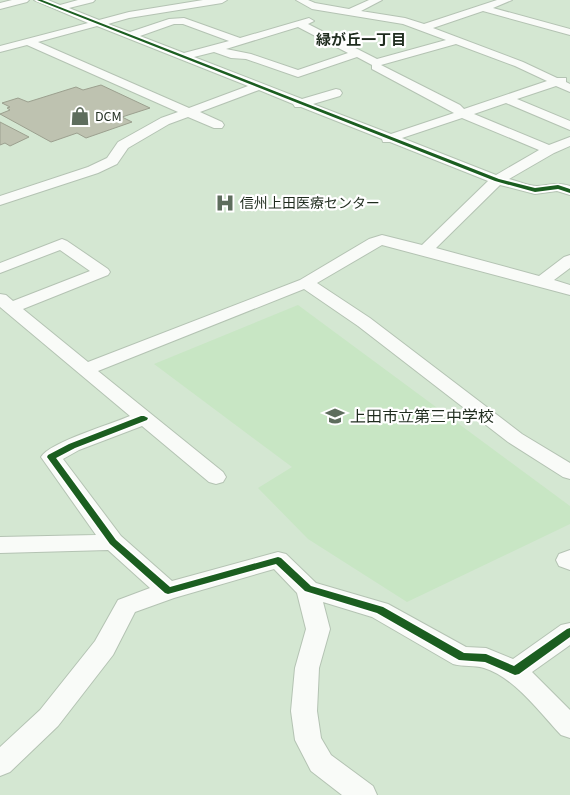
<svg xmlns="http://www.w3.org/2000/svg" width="570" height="795" font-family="'Source Sans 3','Noto Sans JP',sans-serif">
	<rect width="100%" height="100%" fill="#d4e7d2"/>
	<path fill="#c8e6c4" d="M298 305 570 506V524L407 602 308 539 258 488 292 467 154 364Z"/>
	<path fill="#bec2b0" stroke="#9ca08f" d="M101 85 150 108 122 117 132 122 86 138 77 133 51 142 0 114 10 110 7 108 10 107 2 103 18 98 28 102 76 87 83 90Z
		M0 122 29 137 10 146 5 143 0 145Z"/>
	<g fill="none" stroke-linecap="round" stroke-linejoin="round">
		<g stroke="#b4c3b3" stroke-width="2">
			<path id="minor" d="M12 0H29L27 2 0 9V3Z
				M34 0H48L60 5 78 0H95L93 2 69 8 99 20 129 12 203 0H227L222 3 129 18 108 24 130 32 169 19 184 18 240 38 309 18 314 21 308 24 377 59 446 40 403 24 312 9 296 0H308L315 3 349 9 369 0H382L361 11 405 18 424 24 497 0H512L493 8 570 29V35L483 11 433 28 523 62 557 78H566V82L570 84V92L556 86 517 99 570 121V130L506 103 474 114 549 145 570 137V146L554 153 509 179C518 181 528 186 537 186 550 185 558 182 570 186V195L557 191 535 194 500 185 436 248 539 276 564 257 570 255V268L554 280 570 285V295L382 245 317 283 370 318 522 434 570 463V479L563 477 508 442 358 326 304 289 98 371 223 472 226 477 223 482 216 484 209 482 142 426 79 450 63 459 121 536 172 581 278 552 286 554 316 583 388 604 466 647 486 648 513 659 561 625 570 623V645L532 672 570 710V738L561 735C540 713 514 677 484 668 474 665 464 667 453 664L372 617 323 602 330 629 319 668 317 711 321 738 331 755 373 786 377 795H342L311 771 295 740 291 711 295 668 306 629 297 593 274 569 174 598 135 612 113 655 58 726 10 772 0 776V747L40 710 95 641 118 600 150 588 108 550 0 553V537L96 535 41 457C50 442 112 424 130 416L0 307V294L6 295 13 301 90 271 60 250 0 273V263L62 239 67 241 108 269 110 272 108 275 23 309 88 362 300 280 369 239 382 235 422 245 488 181 390 142H383L382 139 301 107H295L293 104 259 90 200 112 222 122 224 125 222 128H214L188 117 169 124 128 148 117 164 98 173 0 205V196L88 167 107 158 118 142 161 118 178 112 27 45 0 52V46L88 23ZM174 24H183L229 41 184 53 140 36ZM97 26 248 86 189 108 38 42ZM298 27 348 53 298 70 251 54 226 49ZM456 44 515 66 547 81 464 109 460 105 381 65ZM214 52 231 58 246 59 298 77 357 57 372 65V69L454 113 391 134 313 104 340 96 342 93 340 90 336 89 302 99 194 57ZM462 118 539 150 496 175 402 138Z
				M570 550V570L559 566 556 560 559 554Z"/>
		</g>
		<use href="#minor" fill="#f9fbf8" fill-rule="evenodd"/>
		<g stroke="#fff" stroke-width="3">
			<path id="cycleway" d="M37 0H42L499 179 535 188 558 185 570 189V193L558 189 535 192 495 181Z
				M141 416H144L148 418 147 420 75 448 56 458 116 540 170 587 278 557 281 558 311 586 383 607 464 653 486 654 514 666 567 629 570 628V637L519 674 515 675 485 662 459 660 377 613 305 591 276 564 168 594 165 593 110 544 47 457 48 455 69 444Z"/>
		</g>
		<use href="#cycleway" fill="#1b5e20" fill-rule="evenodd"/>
	</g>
	<defs>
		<g id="shop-bare" transform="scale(1.5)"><path d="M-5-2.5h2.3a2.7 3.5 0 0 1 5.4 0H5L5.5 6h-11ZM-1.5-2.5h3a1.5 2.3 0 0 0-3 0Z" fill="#5e6d5d" stroke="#fff" stroke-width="2.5" paint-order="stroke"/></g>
		<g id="hospital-bare" transform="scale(1.5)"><path d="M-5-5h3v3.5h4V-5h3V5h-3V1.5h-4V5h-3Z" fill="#5e6d5d" stroke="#fff" stroke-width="2.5" paint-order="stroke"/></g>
		<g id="school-bare" transform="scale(1.5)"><path d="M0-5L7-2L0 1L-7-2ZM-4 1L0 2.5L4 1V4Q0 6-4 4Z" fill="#5e6d5d" stroke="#fff" stroke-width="2.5" paint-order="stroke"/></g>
	</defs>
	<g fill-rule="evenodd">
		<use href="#shop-bare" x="80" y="116"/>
		<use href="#hospital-bare" x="225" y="203"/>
		<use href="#school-bare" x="335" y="416"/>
	</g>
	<g text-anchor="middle" stroke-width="4.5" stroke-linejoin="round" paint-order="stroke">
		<g font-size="14" fill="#1f2c1e" stroke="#fff" text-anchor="start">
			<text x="95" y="121">DCM</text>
			<text x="240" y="208">信州上田医療センター</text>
		</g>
		<g font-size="15" font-weight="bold" fill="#1f2c1e" stroke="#fff">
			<text x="361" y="45">緑が丘一丁目</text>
		</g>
		<g font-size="16" fill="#1f2c1e" stroke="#fff" text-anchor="start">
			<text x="350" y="422">上田市立第三中学校</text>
		</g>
	</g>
</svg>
